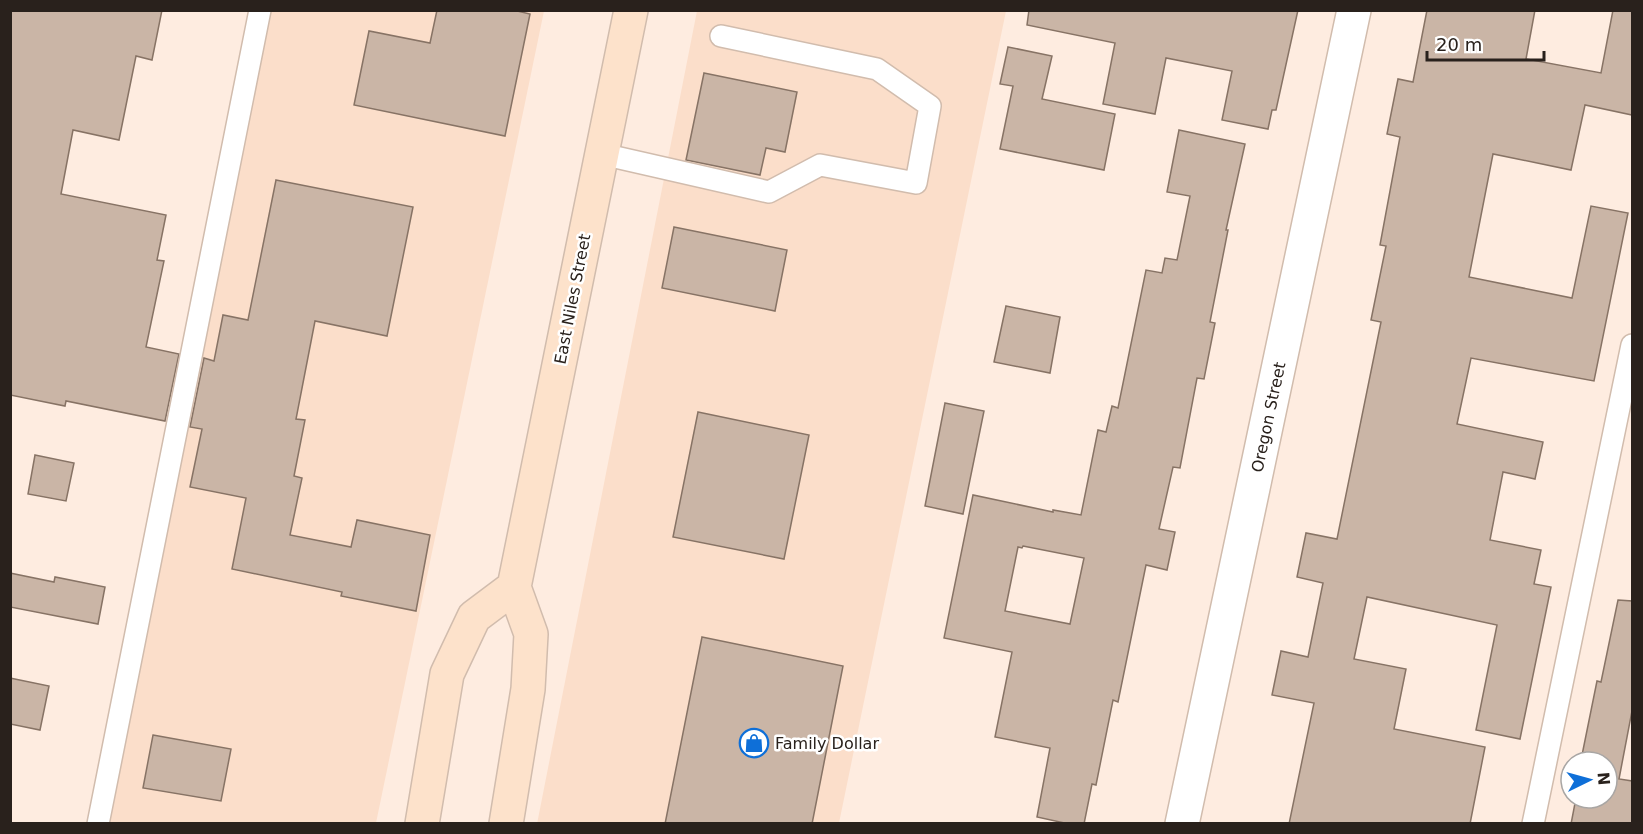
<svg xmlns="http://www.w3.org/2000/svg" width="1643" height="834" font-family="'DejaVu Sans',sans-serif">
	<rect width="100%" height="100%" fill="#feece0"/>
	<path fill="#fbdeca" d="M261 11H544L376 823 91 824Z
		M697 11H1006L839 823 537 824Z"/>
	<path fill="#cab5a6" stroke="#877365" stroke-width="1.5" fill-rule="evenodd" d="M10 10H162L152 60 136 56 119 140 73 130 61 194 166 215 157 260 164 261 146 347 179 354 165 421 66 401 65 406 10 395Z
		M437 10H513L530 14 505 136 354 105 369 31 430 43Z
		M1029 10H1298L1276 110H1272L1268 129 1222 120 1232 71 1166 58 1155 114 1103 104 1115 43 1027 25Z
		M1427 10H1535L1526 59 1601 73 1613 10H1632V115L1585 105 1571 170 1493 154 1469 277 1572 298 1591 206 1628 213 1594 381 1471 358 1457 424 1543 442 1535 479 1503 472 1490 540 1541 550 1534 584 1551 587 1520 739 1476 730 1497 625 1367 597 1354 659 1406 669 1394 729 1485 747 1470 824H1289L1314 703 1272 695 1281 651 1308 657 1323 583 1297 577 1306 533 1337 539 1381 322 1371 320 1386 246 1380 245 1400 137 1387 134 1398 79 1413 82Z
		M1008 47 1052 56 1042 99 1115 114 1104 170 1000 149 1013 86 1000 84Z
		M704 73 797 92 785 152 766 148 760 175 686 160Z
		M1179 130 1245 144 1226 230H1228L1210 322 1215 323 1204 379 1197 378 1180 468 1173 467 1159 529 1175 532 1167 570 1146 565 1118 702 1113 700 1096 785 1092 784 1084 824H1069L1037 817 1050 748 995 737 1012 652 944 638 973 495 1053 512V510L1081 515 1098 430 1106 432 1112 406 1118 408 1146 270 1162 273 1165 258 1177 260 1190 196 1167 192ZM1023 546 1084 558 1070 624 1005 611 1018 547 1022 548Z
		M276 180 413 207 387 336 315 321 296 419 305 420 294 476 302 478 290 535 351 547 357 520 430 535 416 611 341 596 342 592 232 569 246 498 190 487 202 429 190 427 204 358 214 361 223 315 248 320Z
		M674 227 787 250 775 311 662 288Z
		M1006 306 1060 317 1050 373 994 362Z
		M945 403 984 411 963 514 925 506Z
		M698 412 809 435 784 559 673 537Z
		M35 455 74 463 66 501 28 494Z
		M10 573 54 582 55 577 105 587 98 624 10 607Z
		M1618 600 1632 601V711L1619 779 1632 781V824H1571L1576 798H1607V762H1584V760H1581L1597 681 1601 682Z
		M702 637 843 666 812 824H665Z
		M10 678 49 686 40 730 10 724Z
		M153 735 231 749 221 801 143 788Z"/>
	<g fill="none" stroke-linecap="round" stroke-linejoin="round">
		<g stroke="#d1bcad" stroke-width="24">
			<path id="lane" d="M602 154 769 192 820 165 916 183 930 106 877 69 721 36
				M98 824 260 10
				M1533 824 1632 345"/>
		</g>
		<g stroke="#d1bcad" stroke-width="36">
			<path id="street" d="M1182 824 1354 10"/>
		</g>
		<g stroke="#d1bcad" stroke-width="36">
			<path id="secondary" d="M422 824 447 674 474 617 514 587
				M506 824 528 689 531 634 514 587 631 10"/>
		</g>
		<use href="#lane" stroke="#fff" stroke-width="21"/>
		<use href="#street" stroke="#fff" stroke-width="33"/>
		<use href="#secondary" stroke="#fde2cb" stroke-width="33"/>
	</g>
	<defs>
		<g id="shop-ring" transform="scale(1.5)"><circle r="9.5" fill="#fff" stroke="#0e6fd8" stroke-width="1.5"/><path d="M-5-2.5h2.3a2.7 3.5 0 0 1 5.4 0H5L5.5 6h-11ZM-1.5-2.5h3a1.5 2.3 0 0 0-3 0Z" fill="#0e6fd8"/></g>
	</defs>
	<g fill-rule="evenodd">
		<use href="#shop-ring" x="754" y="743"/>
	</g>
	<g text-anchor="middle" stroke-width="5" stroke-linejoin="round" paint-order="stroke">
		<g font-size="16" fill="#29211c" stroke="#fff">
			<text transform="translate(572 299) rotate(-79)" y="6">East Niles Street</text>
			<text transform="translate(1268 417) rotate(-78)" y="6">Oregon Street</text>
		</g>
		<g font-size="16" fill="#29211c" stroke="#fff" text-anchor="start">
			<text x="775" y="749">Family Dollar</text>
		</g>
	</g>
	<rect width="1643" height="834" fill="none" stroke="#29211c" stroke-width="24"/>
	<g transform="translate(1589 780) rotate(85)"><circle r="28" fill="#ffffff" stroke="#a9a6a4" stroke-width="1.5"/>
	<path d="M0-4.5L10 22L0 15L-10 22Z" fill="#0e6fd8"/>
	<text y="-9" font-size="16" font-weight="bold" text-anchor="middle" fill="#29211c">N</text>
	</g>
	<path d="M1427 51v9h117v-9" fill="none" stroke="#29211c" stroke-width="3"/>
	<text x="1436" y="51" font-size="18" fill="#29211c" stroke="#ffffff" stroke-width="4.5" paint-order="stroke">20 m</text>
</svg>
